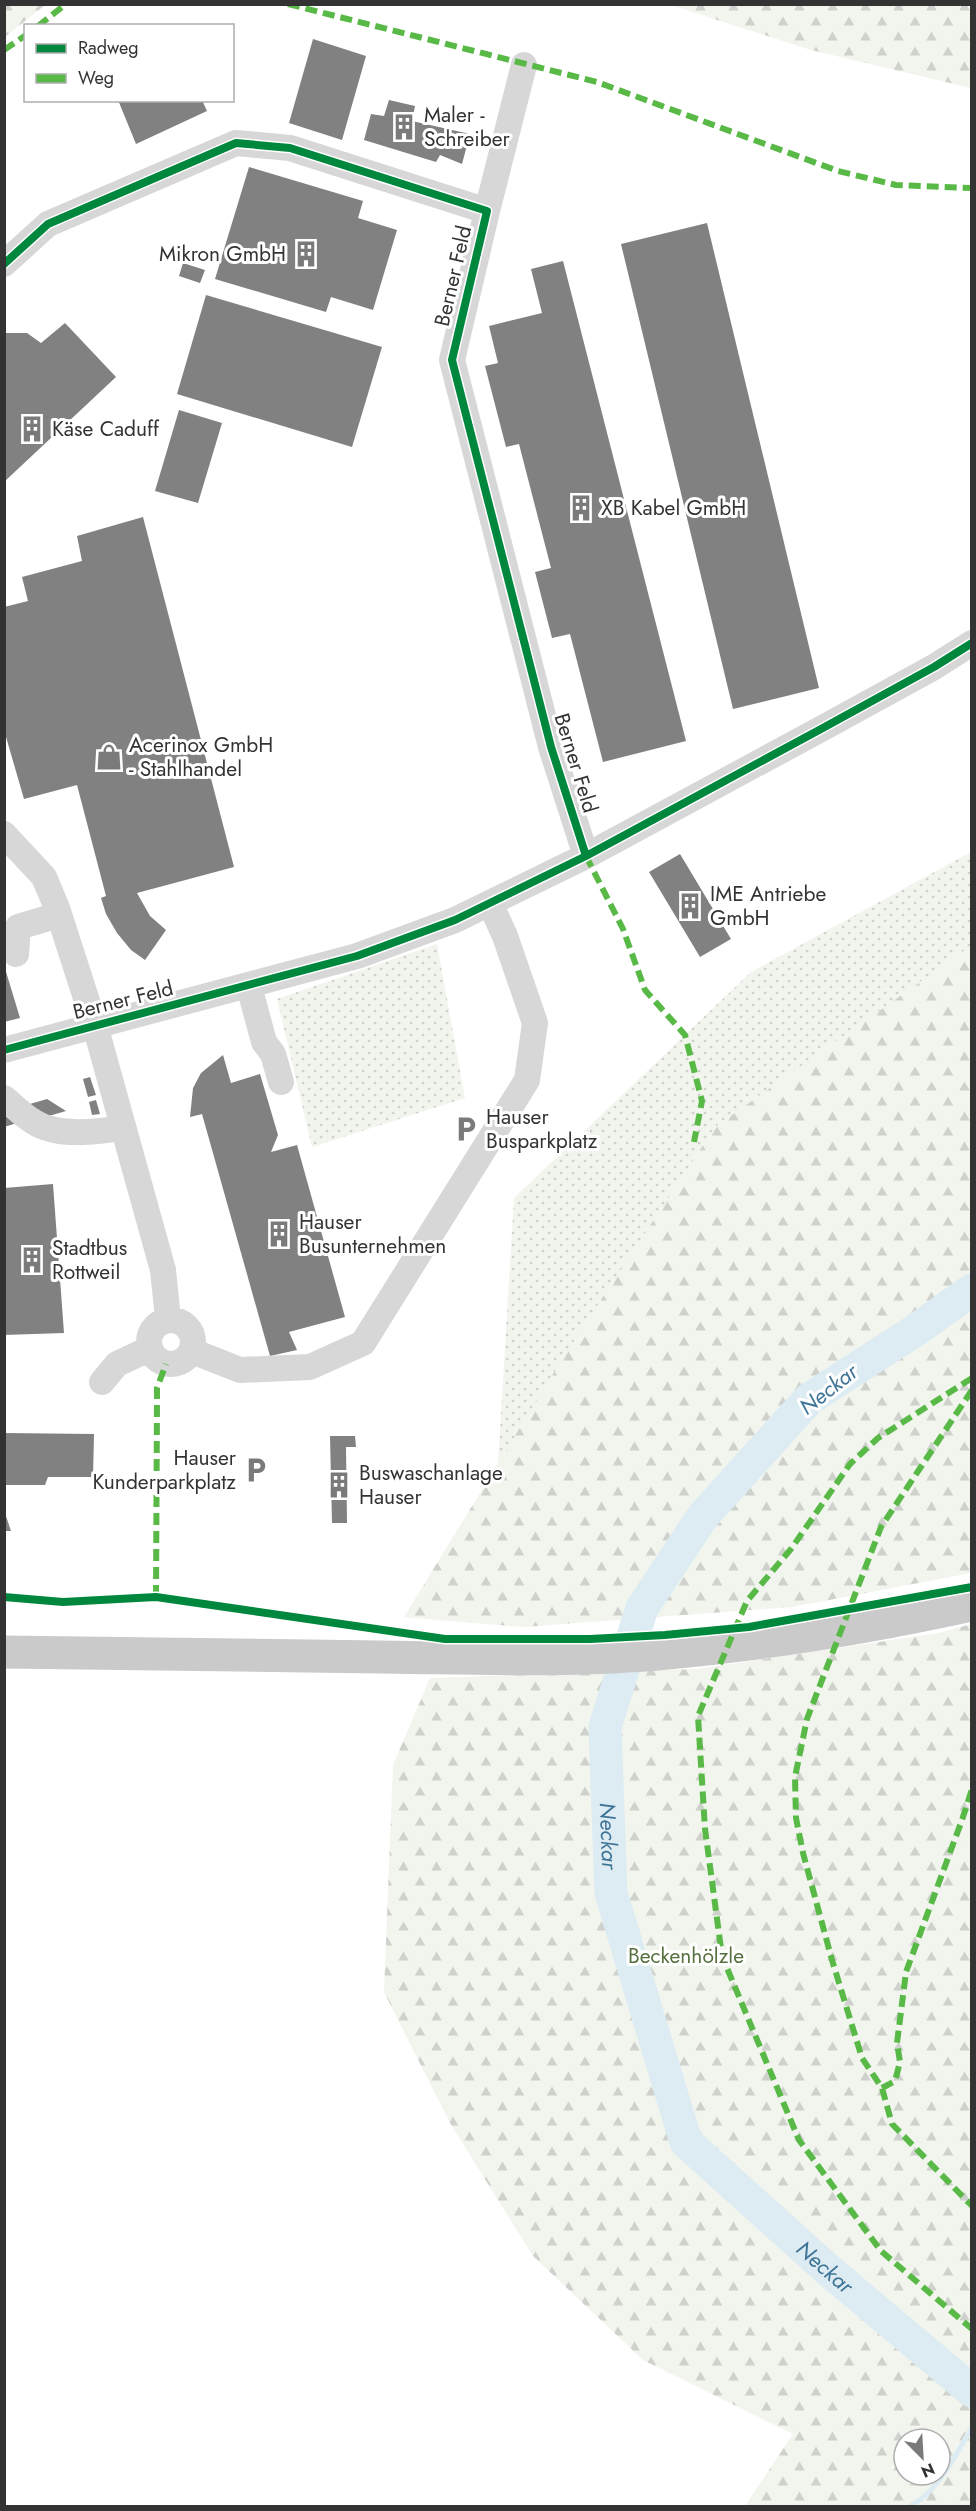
<svg xmlns="http://www.w3.org/2000/svg" width="976" height="2511" font-family="Jost,sans-serif">
	<defs>
		<pattern id="grass-dots" width="8" height="8" patternUnits="userSpaceOnUse" patternTransform="scale(1.5)"><rect width="8" height="8" fill="#f1f5ed"/><path d="M2 2h.1M6 6h.1" fill="none" stroke="#cfd2cc" stroke-width="1.8" stroke-linecap="round"/></pattern>
		<pattern id="forest-firs" width="22" height="20" patternUnits="userSpaceOnUse" patternTransform="scale(1.5)"><rect width="22" height="20" fill="#f1f5ed"/><path d="M5 1l3.5 6h-7zM16 11l3.5 6h-7z" fill="#cfd2cc"/></pattern>
	</defs>
	<rect width="100%" height="100%" fill="#fff"/>
	<path fill="url(#grass-dots)" d="M971 852V946L715 1127 498 1464 514 1198 751 972Z
		M437 944 465 1098 312 1147 277 999Z"/>
	<path fill="url(#forest-firs)" fill-rule="evenodd" d="M5 4H44L45 5 5 37Z
		M671 5H971V88L811 50Z
		M971 946V1573L792 1607 523 1627 404 1617 564 1356 715 1127Z
		M971 1624V2506H745L793 2434 643 2360 533 2256 450 2123 384 1992 393 1765 430 1678 697 1669 939 1633ZM904 2439H940V2475H904Z"/>
	<path fill="#f1f5ed" d="M971 1821V1852L956 1835Z"/>
	<g fill="none" stroke-linecap="round" stroke-linejoin="round">
		<path stroke="#ddebf3" stroke-width="5" d="M910 2506C937 2493 957 2453 972 2427"/>
		<path stroke="#ddebf3" stroke-width="33" id="s1" d="M972 1290 916 1330 809 1399 703 1516 642 1608 605 1727 611 1893 686 2142 827 2269 972 2391"/>
	</g>
	<path fill="#818181" d="M313 39 366 56 342 140 289 123Z
		M118 100H202L207 111 136 144Z
		M389 100 415 106 412 121 470 134 462 164 440 155 436 162 364 140 371 114 384 116Z
		M249 167 363 201 358 218 397 230 373 310 331 297 326 312 215 279Z
		M707 223 819 688 733 709 621 244Z
		M563 261 686 741 603 762 570 634 552 638 535 572 551 568 519 444 506 447 485 366 498 363 489 326 542 313 531 269Z
		M183 263 205 270 200 283 179 276Z
		M206 295 382 347 352 447 177 394Z
		M65 323 116 377 4 482V333H27L41 343Z
		M179 410 222 423 198 503 155 491Z
		M143 517 234 867 137 893 150 916 166 930 145 960 131 950 117 933 106 914 101 898 106 896 77 785 24 799 4 730V607L28 601 22 577 82 561 77 536Z
		M680 854 731 939 700 957 649 872Z
		M4 965 20 1018 4 1022Z
		M223 1055 231 1083 260 1074 278 1135 271 1152 297 1145 345 1317 289 1332 297 1350 270 1356 202 1114 190 1117 193 1088 201 1073Z
		M90 1077 96 1095 88 1097 83 1079Z
		M47 1099 66 1111 42 1118 23 1106Z
		M96 1100 100 1114 92 1115 89 1102Z
		M4 1110 24 1121 4 1127Z
		M53 1184 64 1333 4 1335V1188Z
		M4 1433 94 1434 93 1477H48L45 1485H4Z
		M330 1436H355L356 1447H346L347 1523H332Z
		M4 1513H5L11 1531H4Z"/>
	<g fill="none" stroke-linecap="round" stroke-linejoin="round">
		<path stroke="#d7d7d7" stroke-width="26" d="M487 211 524 65
			M4 264 48 224 236 143 290 148 487 211 452 360 551 747 586 856
			M4 834 44 877 57 908 96 1029 163 1270 168 1319
			M16 954 18 927 59 915
			M249 986 264 1042 273 1054 281 1082
			M4 1050 357 956 455 920 586 856 821 729 934 667 972 643
			M4 1098C14 1106 23 1116 34 1122 57 1137 97 1132 123 1128
			M149 1342a22 22 0 1 1 44 0a22 22 0 1 1-44 0Z
			M192 1351 240 1370 310 1367 363 1343 527 1080 535 1023 505 936 490 903
			M102 1382 117 1364 149 1349"/>
		<path stroke="#cacaca" stroke-width="33" d="M4 1652C130 1653 255 1655 380 1657 476 1658 573 1662 668 1653 770 1644 871 1627 972 1605"/>
		<path stroke="#58b947" stroke-width="6" stroke-dasharray="12 6" stroke-linecap="butt" d="M288 4 597 82 838 171 896 185 972 188
			M38 26 66 4
			M4 50 26 35
			M586 856 623 929 645 990 685 1035 702 1101 694 1142
			M972 1378 878 1438 850 1464 791 1549 747 1601 698 1716 705 1829 722 1956 799 2140 881 2251 972 2329
			M972 1390 881 1527 807 1719 795 1777 796 1818 803 1853 832 1960 862 2058 882 2088 892 2124 972 2206
			M156 1597 157 1398V1388L166 1364
			M882 2088 895 2081 900 2062 897 2043 906 1972 962 1820 972 1789"/>
		<g stroke="#fff" stroke-width="11">
			<path id="cycleway" d="M4 264 48 224 236 143 290 148 487 211 452 360 551 747 586 856
				M4 1050 357 956 455 920 586 856 821 729 934 667 972 643
				M4 1597 63 1602 156 1597 445 1639H590L665 1635 749 1627 972 1587"/>
		</g>
		<use href="#cycleway" stroke="#00873e" stroke-width="8"/>
	</g>
	<defs>
		<g id="building-bare" transform="scale(2.07)"><path d="M-4-6H4V6H1V3H-1V6H-4ZM-2.5-4.3h1.7v1.8h-1.7ZM.8-4.3h1.7v1.8H.8ZM-2.5-1h1.7V.8h-1.7ZM.8-1h1.7V.8H.8Z" fill="#7a7a7a" stroke="#fff" stroke-width="2.5" paint-order="stroke"/></g>
		<g id="shop-bare" transform="scale(2.07)"><path d="M-5-2.5h2.3a2.7 3.5 0 0 1 5.4 0H5L5.5 6h-11ZM-1.5-2.5h3a1.5 2.3 0 0 0-3 0Z" fill="#7a7a7a" stroke="#fff" stroke-width="2.5" paint-order="stroke"/></g>
		<g id="parking-bare" transform="scale(2.07)"><path d="M-3.5-5.5H1a3.5 3.5 0 0 1 0 7H-1V5.5H-3.5ZM-1-3.4V-.6H.8a1.4 1.4 0 0 0 0-2.8Z" fill="#7a7a7a" stroke="#fff" stroke-width="2.5" paint-order="stroke"/></g>
	</defs>
	<g fill-rule="evenodd">
		<use href="#building-bare" x="404" y="127"/>
		<use href="#building-bare" x="306" y="254"/>
		<use href="#building-bare" x="32" y="429"/>
		<use href="#building-bare" x="581" y="508"/>
		<use href="#shop-bare" x="109" y="757"/>
		<use href="#building-bare" x="690" y="906"/>
		<use href="#parking-bare" x="466" y="1129"/>
		<use href="#building-bare" x="279" y="1234"/>
		<use href="#building-bare" x="32" y="1260"/>
		<use href="#parking-bare" x="256" y="1470"/>
		<use href="#building-bare" x="339" y="1485"/>
	</g>
	<g text-anchor="middle" stroke-width="6" stroke-linejoin="round" paint-order="stroke">
		<g font-size="21" fill="#333" stroke="#fff" text-anchor="start">
			<text x="424" y="122">Maler -<tspan x="424" dy="24">Schreiber</tspan></text>
			<text x="286" y="261" text-anchor="end">Mikron GmbH</text>
			<text x="52" y="436">Käse Caduff</text>
			<text x="601" y="515">XB Kabel GmbH</text>
			<text x="129" y="752">Acerinox GmbH<tspan x="129" dy="24">- Stahlhandel</tspan></text>
			<text x="710" y="901">IME Antriebe<tspan x="710" dy="24">GmbH</tspan></text>
			<text x="486" y="1124">Hauser<tspan x="486" dy="24">Busparkplatz</tspan></text>
			<text x="299" y="1229">Hauser<tspan x="299" dy="24">Busunternehmen</tspan></text>
			<text x="52" y="1255">Stadtbus<tspan x="52" dy="24">Rottweil</tspan></text>
			<text x="236" y="1465" text-anchor="end">Hauser<tspan x="236" dy="24">Kunderparkplatz</tspan></text>
			<text x="359" y="1480">Buswaschanlage<tspan x="359" dy="24">Hauser</tspan></text>
		</g>
		<g font-size="21" fill="#333" stroke="#fff">
			<text transform="translate(453 276) rotate(-77)" y="7">Berner Feld</text>
			<text transform="translate(576 763) rotate(73)" y="7">Berner Feld</text>
			<text transform="translate(123 1000) rotate(-14)" y="7">Berner Feld</text>
		</g>
		<g font-size="21" fill="#56703f" stroke="#fff">
			<text x="686" y="1963">Beckenhölzle</text>
		</g>
		<g font-size="22" font-style="italic" fill="#3f7597" stroke="#fff">
			<text transform="translate(828 1389) rotate(-38)" y="8">Neckar</text>
			<text dy="8" stroke="none"><textPath href="#s1" startOffset="698">Neckar</textPath></text>
			<text dy="8" stroke="none"><textPath href="#s1" startOffset="1202">Neckar</textPath></text>
		</g>
	</g>
	<rect width="976" height="2511" fill="none" stroke="#333333" stroke-width="12"/>
	<rect x="24" y="24" width="210" height="78" fill="#ffffff" stroke="#adadad" stroke-width="1.5"/>
	<rect x="36" y="44" width="30" height="9" fill="#00873e" stroke="#adadad" stroke-width="1.5"/>
	<text x="78" y="54" font-size="18" fill="#333333">Radweg</text>
	<rect x="36" y="74" width="30" height="9" fill="#58b947" stroke="#adadad" stroke-width="1.5"/>
	<text x="78" y="84" font-size="18" fill="#333333">Weg</text>
	<g transform="translate(922 2457) rotate(156)"><circle r="28" fill="#ffffff" stroke="#adadad" stroke-width="1.5"/>
	<path d="M0-4.5L10 22L0 15L-10 22Z" fill="#7a7a7a"/>
	<text y="-9" font-size="16" font-weight="bold" text-anchor="middle" fill="#333333">N</text>
	</g>
</svg>
